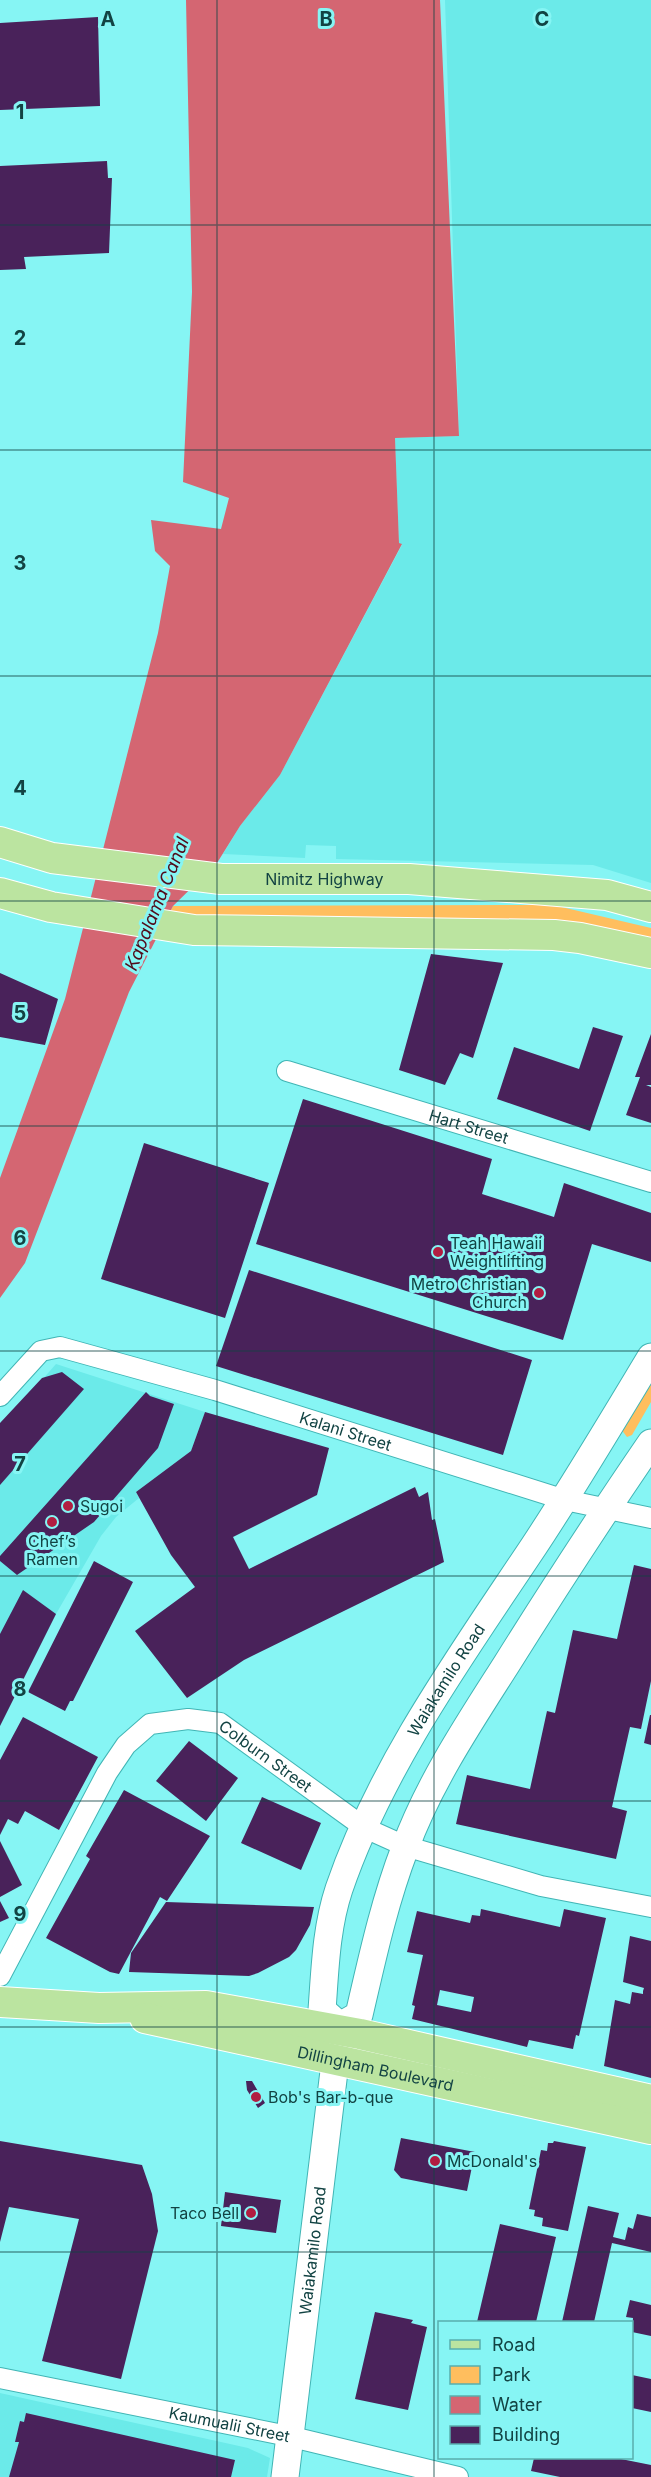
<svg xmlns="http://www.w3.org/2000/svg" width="651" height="2477" font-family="Inter,sans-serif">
	<rect width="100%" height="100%" fill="#86f5f4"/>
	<path fill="#6beae9" d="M445 0H651V883L593 865 336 859V846L306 845 305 858 223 854 240 826 280 775 402 545 399 543 395 438 459 436Z
		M56 1364 205 1412 191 1451 136 1492 139 1498 116 1517 101 1536 56 1614 0 1726V1428Z
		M0 2393 248 2448 270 2458 267 2477H0Z"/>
	<path fill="#ffbe5e" d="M553 905 651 928V940L162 927 173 906Z
		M651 1373V1402L632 1435 627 1437 621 1429Z"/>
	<path fill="#d46672" d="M186 0H440L459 436 395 438 399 543 402 544 280 775 240 826 217 863 173 906 129 992 25 1263 0 1298V1178L65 999 158 633 170 566 155 551 151 520 221 529 229 498 183 482 192 292Z"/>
	<path fill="#49225a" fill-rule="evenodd" d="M98 17 100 106 0 110V23Z
		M107 161 108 178H112L109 253 24 257 26 269 0 270V166Z
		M431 954 503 963 473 1058 460 1053 445 1085 399 1070Z
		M0 973 58 999 45 1045 0 1037Z
		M593 1027 623 1036 590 1131 497 1099 514 1047 579 1069Z
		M651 1034V1085H646L651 1087V1123L626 1115 640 1077H635Z
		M303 1099 492 1159 482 1194 554 1217 564 1183 651 1213V1262L592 1244 563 1340 256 1244Z
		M144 1143 269 1183 225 1318 101 1279Z
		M249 1270 532 1360 503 1455 216 1366Z
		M62 1372 84 1389 0 1485V1423L42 1378Z
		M146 1392 150 1396 174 1404 158 1448 94 1522 17 1575 0 1561V1556Z
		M205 1412 329 1448 317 1495 233 1537 249 1569 415 1487 419 1497 428 1492 432 1520 435 1519 444 1562 244 1660 187 1698 135 1631 195 1587 171 1555 136 1492 191 1451Z
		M94 1561 133 1582 73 1701H70L65 1711 28 1692Z
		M634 1565 651 1569V1681L641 1729 630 1727 612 1807 627 1811 616 1859 456 1824 467 1775 530 1789 547 1711 555 1713 573 1630 617 1639Z
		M23 1590 56 1614 0 1726V1634Z
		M650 1715H651V1745L644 1743Z
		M23 1717 98 1757 59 1830 25 1811 18 1824 8 1819 0 1835V1760Z
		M189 1741 238 1778 206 1821 156 1781Z
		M124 1790 210 1836 167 1901 160 1897 119 1974 110 1972 46 1938 90 1859 86 1856Z
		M262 1797 321 1823 301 1870 241 1843Z
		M0 1841 22 1885 0 1897Z
		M0 1901 9 1918 0 1922Z
		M166 1902 314 1907 310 1925 296 1950 289 1957 258 1973 249 1976 129 1972 131 1953Z
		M481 1909 560 1927 564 1909 606 1918 579 2036 576 2035 573 2049 529 2040 527 2047 412 2019 415 2006 412 2005 423 1955 407 1952 417 1911 470 1923 472 1915 480 1916ZM440 1990 474 1997 471 2012 437 2005Z
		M630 1936 651 1941V2078L604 2066 615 2000 630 2004 632 1992 643 1994V1991L644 1988 623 1982Z
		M246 2081H252L265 2103 258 2108 247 2090Z
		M401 2138 475 2152 467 2191 401 2178 394 2170Z
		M0 2141 142 2165 152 2194 158 2231 121 2379 42 2361 79 2219 9 2207 0 2242Z
		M554 2141 586 2147 568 2231 542 2226 543 2218 534 2216 535 2210 529 2209 541 2150 547 2151 548 2143H553Z
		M225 2192 281 2200 276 2233 221 2226Z
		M588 2206 619 2213 613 2237 625 2240 628 2227 633 2229 637 2214 651 2217V2252L612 2243 594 2322H562Z
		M500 2224 556 2237 536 2322H477Z
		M630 2300 651 2305V2336L632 2332 633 2318 626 2317Z
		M375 2312 413 2320 411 2323 427 2327 408 2410 355 2399Z
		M632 2375 651 2379V2412L632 2408Z
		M26 2413 235 2460 231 2477H9L19 2442H15L20 2421 24 2422Z
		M534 2458H616L651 2465V2477H560L531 2471Z"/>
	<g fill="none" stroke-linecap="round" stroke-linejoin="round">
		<g stroke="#41b5b5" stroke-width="22">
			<g id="street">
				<path id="s1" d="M287 1071 651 1182"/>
				<path id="s2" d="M0 1396 41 1351 60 1347 215 1390 565 1500 651 1518"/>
				<path id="s3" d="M0 1976 107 1773 126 1745 150 1724 188 1719 220 1723 365 1828 405 1846 541 1886 651 1907"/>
				<path id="s4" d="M0 2378 288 2436 458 2477"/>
			</g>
		</g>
		<g stroke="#41b5b5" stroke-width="29">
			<g id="secondary">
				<path id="s5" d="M340 2026 322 2010C325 1970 326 1928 339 1889 381 1766 462 1654 534 1546 575 1484 613 1420 651 1357"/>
				<path d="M340 2026 359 2015C372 1959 384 1903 405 1848 429 1783 469 1723 506 1665 553 1590 601 1516 651 1443"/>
				<path id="s6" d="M285 2477 338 2038"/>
			</g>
		</g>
		<g stroke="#fff" stroke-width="32">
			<g id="primary">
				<path id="s7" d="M0 842 52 858 221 879H409L607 895 651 907"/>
				<path d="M0 893 51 907 194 930 554 935 580 938 651 953"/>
				<path d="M0 2002 99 2008 206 2006 360 2034 651 2100"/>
				<path id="s8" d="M145 2018 651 2129"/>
			</g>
		</g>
		<use href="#street" stroke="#fff" stroke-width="20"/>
		<use href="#secondary" stroke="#fff" stroke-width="27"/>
		<use href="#primary" stroke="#bbe4a0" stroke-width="30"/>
	</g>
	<path fill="none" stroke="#124343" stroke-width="1.5" stroke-opacity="0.55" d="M217 0V2477M434 0V2477M0 225H651M0 450H651M0 676H651M0 901H651M0 1126H651M0 1351H651M0 1576H651M0 1801H651M0 2027H651M0 2252H651"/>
	<g fill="#b11e41" stroke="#86f5f4" stroke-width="2">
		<circle cx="438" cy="1252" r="6"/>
		<circle cx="539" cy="1293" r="6"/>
		<circle cx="68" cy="1506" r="6"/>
		<circle cx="52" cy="1522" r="6"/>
		<circle cx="256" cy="2097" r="6"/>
		<circle cx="435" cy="2161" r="6"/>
		<circle cx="251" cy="2213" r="6"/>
	</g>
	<g text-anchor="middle" stroke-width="6" stroke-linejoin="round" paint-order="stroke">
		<g font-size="16" fill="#124343" stroke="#86f5f4">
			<text dy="6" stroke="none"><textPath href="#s7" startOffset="328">Nimitz Highway</textPath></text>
			<text dy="6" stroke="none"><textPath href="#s1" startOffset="190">Hart Street</textPath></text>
			<text dy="6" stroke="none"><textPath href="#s2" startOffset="378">Kalani Street</textPath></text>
			<text dy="6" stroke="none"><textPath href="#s5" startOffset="382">Waiakamilo Road</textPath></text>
			<text dy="6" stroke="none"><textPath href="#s3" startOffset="422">Colburn Street</textPath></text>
			<text dy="6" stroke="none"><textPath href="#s8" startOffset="236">Dillingham Boulevard</textPath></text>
			<text dy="6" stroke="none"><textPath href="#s6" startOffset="228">Waiakamilo Road</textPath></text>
			<text dy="6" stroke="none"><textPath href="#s4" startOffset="234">Kaumualii Street</textPath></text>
		</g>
		<g font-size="16" fill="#124343" stroke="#86f5f4" text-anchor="start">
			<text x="450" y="1249">Teah Hawaii<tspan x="450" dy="18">Weightlifting</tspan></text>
			<text x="527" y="1290" text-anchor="end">Metro Christian<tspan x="527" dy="18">Church</tspan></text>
			<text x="80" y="1512">Sugoi</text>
			<text x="52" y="1547" text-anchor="middle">Chef’s<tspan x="52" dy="18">Ramen</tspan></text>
			<text x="268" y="2103">Bob's Bar-b-que</text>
			<text x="447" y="2167">McDonald's</text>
			<text x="239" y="2219" text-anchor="end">Taco Bell</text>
		</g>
		<g font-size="18" font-style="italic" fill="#520b1b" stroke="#86f5f4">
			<text transform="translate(157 904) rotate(-68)" y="6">Kapalama Canal</text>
		</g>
	</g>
	<g font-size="20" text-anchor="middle" font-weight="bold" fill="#124343" stroke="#86f5f4" stroke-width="6" stroke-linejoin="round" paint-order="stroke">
		<text x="108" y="26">A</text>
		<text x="326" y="26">B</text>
		<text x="542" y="26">C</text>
		<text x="20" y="119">1</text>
		<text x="20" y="345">2</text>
		<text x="20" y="570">3</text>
		<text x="20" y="795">4</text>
		<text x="20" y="1020">5</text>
		<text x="20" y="1245">6</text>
		<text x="20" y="1471">7</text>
		<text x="20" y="1696">8</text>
		<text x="20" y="1921">9</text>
	</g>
	<rect x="438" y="2321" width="195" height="138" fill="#86f5f4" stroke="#58aead" stroke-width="1.5"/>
	<rect x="450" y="2340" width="30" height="9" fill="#bbe4a0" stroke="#58aead" stroke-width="1.5"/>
	<text x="492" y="2351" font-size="18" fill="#124343">Road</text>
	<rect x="450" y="2366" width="30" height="18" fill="#ffbe5e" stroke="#58aead" stroke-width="1.5"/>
	<text x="492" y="2381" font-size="18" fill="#124343">Park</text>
	<rect x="450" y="2396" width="30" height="18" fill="#d46672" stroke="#58aead" stroke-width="1.5"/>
	<text x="492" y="2411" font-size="18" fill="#124343">Water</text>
	<rect x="450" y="2426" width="30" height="18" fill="#49225a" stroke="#58aead" stroke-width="1.5"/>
	<text x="492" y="2441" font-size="18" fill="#124343">Building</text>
</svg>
